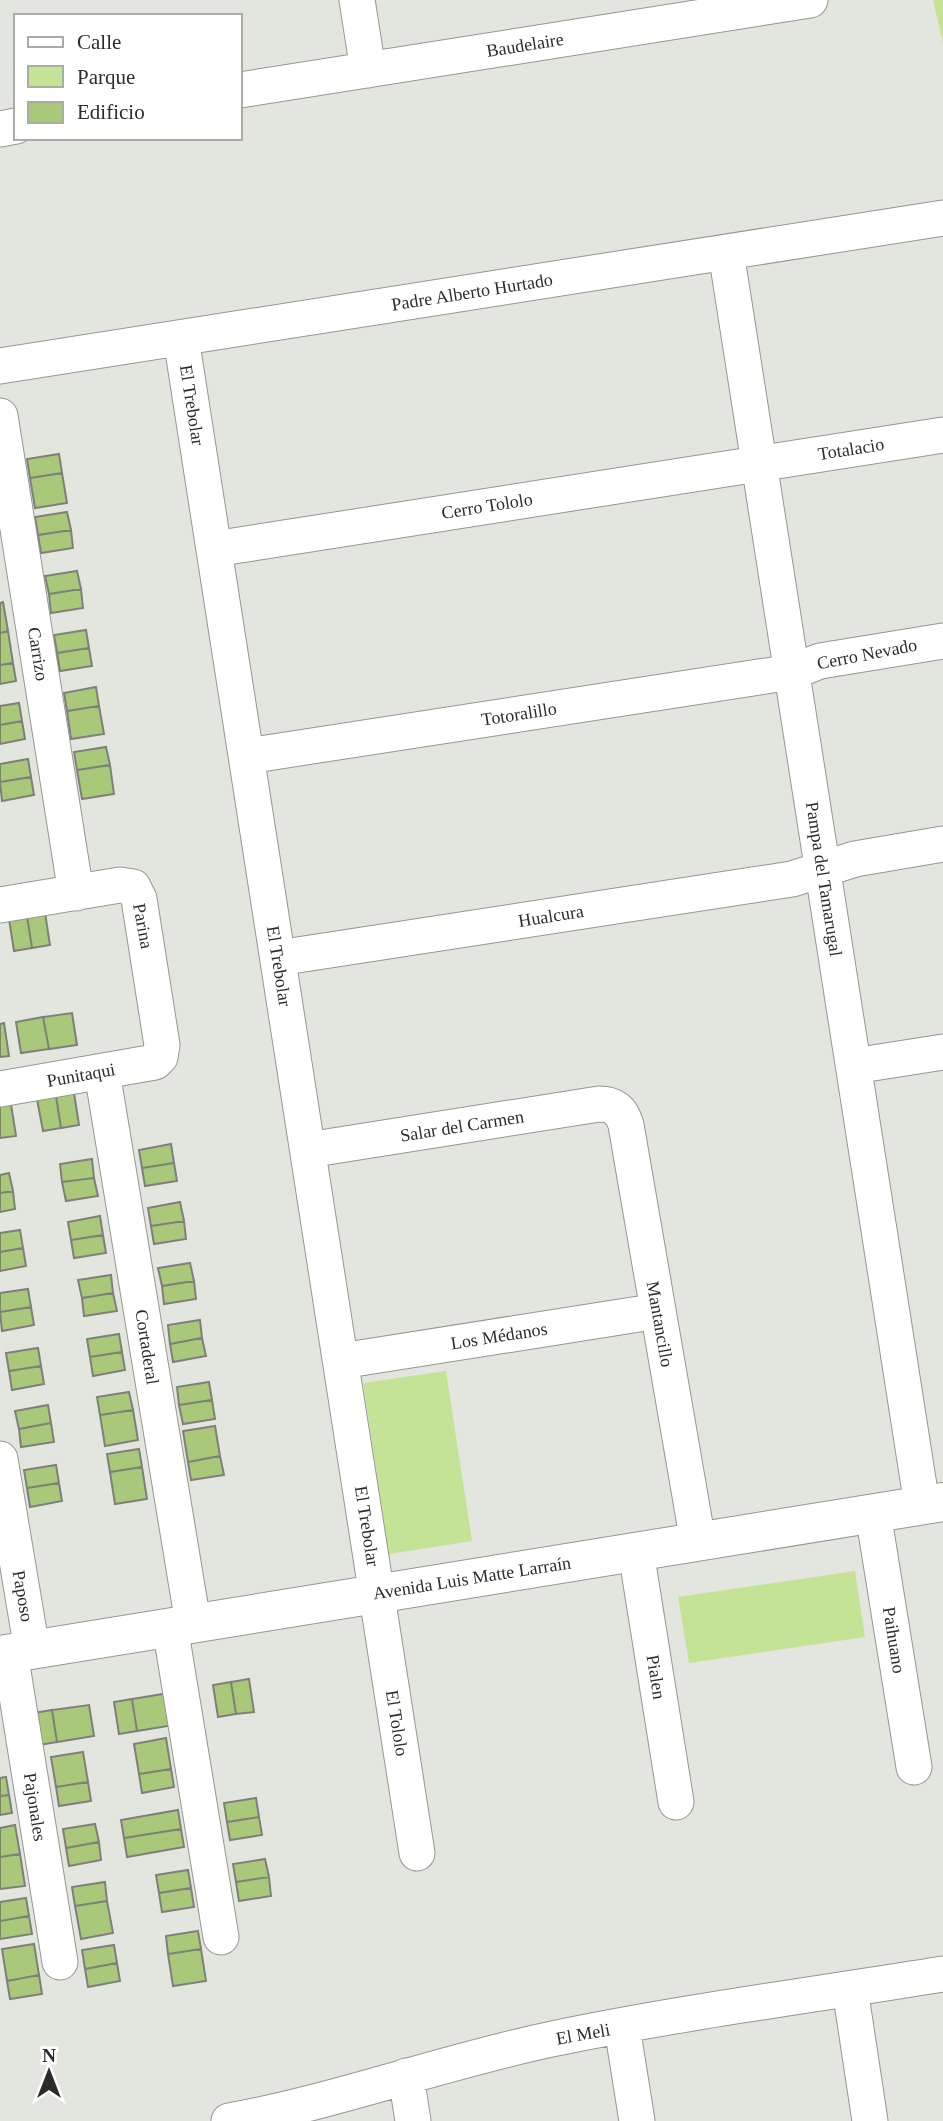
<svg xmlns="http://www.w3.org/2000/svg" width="943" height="2121" font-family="Georgia,serif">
	<rect width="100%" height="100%" fill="#e2e6de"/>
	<path fill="#c5e397" d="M933 0H943V43Z
		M446 1371 472 1541 389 1554 363 1383Z
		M855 1571 865 1637 689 1663 678 1597Z"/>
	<path fill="#aac87a" stroke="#7e8179" stroke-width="2" d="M59 454 62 473 30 478 27 459Z
		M62 473 67 503 35 508 30 478Z
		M67 512 71 530 38 535 35 517Z
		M71 530 73 548 41 553 38 535Z
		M77 571 81 589 49 594 45 576Z
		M81 589 83 608 51 613 49 594Z
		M3 602 8 631 0 633V603Z
		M86 630 89 648 57 653 54 635Z
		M8 631 13 663 0 665V633Z
		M89 648 92 666 60 671 57 653Z
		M13 663 16 681 0 684V665Z
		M96 687 99 706 67 711 64 693Z
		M19 703 22 721 0 725V706Z
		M99 706 104 734 71 739 67 711Z
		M22 721 25 739 0 744V725Z
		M106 747 110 765 77 770 74 752Z
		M28 759 31 777 0 782V764Z
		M110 765 114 794 82 799 77 770Z
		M31 777 34 795 2 801 0 782Z
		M45 913 50 945 32 948 27 916Z
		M27 916 32 948 14 951 9 919Z
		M72 1013 77 1045 49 1049 43 1017Z
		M43 1017 49 1049 21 1053 16 1022Z
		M4 1023 9 1056 0 1057V1024Z
		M74 1093 79 1125 61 1128 56 1096Z
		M56 1096 61 1128 43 1131 37 1099Z
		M11 1104 16 1136 0 1138V1106Z
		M171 1144 174 1163 142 1168 139 1150Z
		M92 1159 94 1178 62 1182 60 1164Z
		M174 1163 177 1181 145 1186 142 1168Z
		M9 1173 13 1191 0 1193V1175Z
		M94 1178 98 1196 66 1201 62 1182Z
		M13 1191 15 1209 0 1212V1193Z
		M180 1202 184 1221 151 1226 148 1208Z
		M100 1216 103 1235 71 1240 68 1222Z
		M184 1221 186 1239 154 1244 151 1226Z
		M20 1230 23 1248 0 1252V1233Z
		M103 1235 106 1253 74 1258 71 1240Z
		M23 1248 26 1266 0 1271V1252Z
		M190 1263 194 1281 162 1286 158 1268Z
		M111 1275 113 1293 82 1298 78 1280Z
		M194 1281 196 1299 164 1304 162 1286Z
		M28 1289 31 1307 0 1312V1293Z
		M113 1293 117 1311 84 1316 82 1298Z
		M31 1307 34 1325 2 1331 0 1312Z
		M200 1320 202 1338 170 1344 168 1325Z
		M119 1334 122 1352 90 1357 87 1339Z
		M202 1338 206 1356 173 1362 170 1344Z
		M38 1348 41 1366 9 1371 6 1353Z
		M122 1352 125 1370 93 1376 90 1357Z
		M41 1366 44 1384 12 1390 9 1371Z
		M209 1382 212 1400 179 1405 177 1387Z
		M129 1392 133 1410 100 1415 97 1397Z
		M212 1400 215 1419 183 1424 179 1405Z
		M48 1405 51 1423 19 1429 15 1411Z
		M133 1410 138 1440 105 1446 100 1415Z
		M51 1423 54 1442 21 1447 19 1429Z
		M215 1426 220 1456 188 1462 183 1431Z
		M139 1449 142 1467 110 1472 107 1454Z
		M220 1456 224 1475 191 1480 188 1462Z
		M56 1465 59 1483 27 1488 24 1470Z
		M142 1467 147 1499 115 1504 110 1472Z
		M59 1483 62 1501 30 1507 27 1488Z
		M249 1679 254 1712 236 1714 231 1682Z
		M231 1682 236 1714 218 1717 213 1685Z
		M169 1693 174 1725 137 1731 132 1699Z
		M132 1699 137 1731 119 1734 114 1702Z
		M89 1705 94 1736 57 1742 52 1710Z
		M52 1710 57 1742 39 1745 34 1713Z
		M166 1738 171 1769 139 1774 134 1744Z
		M83 1752 88 1782 56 1787 51 1757Z
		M171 1769 174 1787 142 1793 139 1774Z
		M6 1777 9 1795 0 1796V1778Z
		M88 1782 91 1801 59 1806 56 1787Z
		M9 1795 12 1813 0 1815V1796Z
		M256 1798 259 1817 227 1822 224 1803Z
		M178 1810 181 1829 124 1838 121 1820Z
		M259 1817 262 1835 230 1840 227 1822Z
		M95 1824 99 1842 66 1848 63 1829Z
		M15 1825 20 1854 0 1857V1828Z
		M181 1829 184 1847 127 1857 124 1838Z
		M99 1842 101 1860 69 1866 66 1848Z
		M20 1854 25 1886 0 1889V1857Z
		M265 1859 269 1877 236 1882 233 1864Z
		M188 1870 191 1888 159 1893 156 1875Z
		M269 1877 271 1896 239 1901 236 1882Z
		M105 1882 107 1901 75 1906 72 1887Z
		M191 1888 194 1907 162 1912 159 1893Z
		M26 1898 29 1916 0 1921V1902Z
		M107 1901 113 1933 81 1939 75 1906Z
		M29 1916 32 1934 0 1939V1921Z
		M198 1931 201 1949 168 1954 166 1936Z
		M34 1944 39 1975 7 1981 2 1949Z
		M114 1945 117 1963 85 1969 82 1950Z
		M201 1949 206 1981 173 1986 168 1954Z
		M117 1963 120 1981 88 1987 85 1969Z
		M39 1975 42 1994 10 1999 7 1981Z"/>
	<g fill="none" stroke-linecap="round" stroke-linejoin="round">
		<g stroke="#949890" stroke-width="37">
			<path id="street" d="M357 0 368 70
				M240 90 810 0
				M0 129 16 126
				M726 252 922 1505
				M181 338 417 1853
				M0 366 943 218
				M0 416 76 893
				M214 549 943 435
				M247 756 792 672 820 661 943 641
				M0 905 120 885 133 887 139 899 162 1045 160 1057 155 1062 0 1089
				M278 958 792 879 855 859 943 844
				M854 1066 943 1052
				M102 1072 193 1623
				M308 1150 599 1104C614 1104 622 1111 626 1125L698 1542
				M341 1361 658 1311
				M0 1459 32 1650
				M873 1513 914 1767
				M636 1552 676 1802
				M170 1627 221 1937
				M10 1653 60 1962
				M850 1989 870 2121
				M622 2027 637 2121
				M406 2076 413 2121
				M229 2121C338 2101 443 2062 552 2039 681 2012 813 1995 943 1974"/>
		</g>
		<g stroke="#949890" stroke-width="40">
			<path id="secondary" d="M0 1655 943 1502"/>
		</g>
		<use href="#street" stroke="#fff" stroke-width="35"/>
		<use href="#secondary" stroke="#fff" stroke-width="38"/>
	</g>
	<g text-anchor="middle" stroke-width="6" stroke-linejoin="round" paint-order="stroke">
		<g font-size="18" fill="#2c2d2a" stroke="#fff">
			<text transform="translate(525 45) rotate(-9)" y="6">Baudelaire</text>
			<text transform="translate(472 292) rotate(-9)" y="6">Padre Alberto Hurtado</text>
			<text transform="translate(192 405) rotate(81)" y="6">El Trebolar</text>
			<text transform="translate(851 449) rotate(-9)" y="6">Totalacio</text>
			<text transform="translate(487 506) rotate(-9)" y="6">Cerro Tololo</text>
			<text transform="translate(38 654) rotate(81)" y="6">Carrizo</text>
			<text transform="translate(867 654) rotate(-11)" y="6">Cerro Nevado</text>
			<text transform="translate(519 714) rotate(-9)" y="6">Totoralillo</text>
			<text transform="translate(824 879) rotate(81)" y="6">Pampa del Tamarugal</text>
			<text transform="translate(551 916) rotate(-9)" y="6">Hualcura</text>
			<text transform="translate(143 926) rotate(80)" y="6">Parina</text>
			<text transform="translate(279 966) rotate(81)" y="6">El Trebolar</text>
			<text transform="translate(81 1075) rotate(-10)" y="6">Punitaqui</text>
			<text transform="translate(462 1126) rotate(-9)" y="6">Salar del Carmen</text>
			<text transform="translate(660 1324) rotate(80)" y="6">Mantancillo</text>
			<text transform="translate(499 1336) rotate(-9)" y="6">Los Médanos</text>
			<text transform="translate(147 1347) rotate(81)" y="6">Cortaderal</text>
			<text transform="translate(367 1526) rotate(81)" y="6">El Trebolar</text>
			<text transform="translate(472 1578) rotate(-9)" y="6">Avenida Luis Matte Larraín</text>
			<text transform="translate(23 1596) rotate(80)" y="6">Paposo</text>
			<text transform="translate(894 1640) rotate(81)" y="6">Paihuano</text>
			<text transform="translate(656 1677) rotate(81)" y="6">Pialen</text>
			<text transform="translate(397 1723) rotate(81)" y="6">El Tololo</text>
			<text transform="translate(35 1807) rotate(81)" y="6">Pajonales</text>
			<text transform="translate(583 2034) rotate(-10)" y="6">El Meli</text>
		</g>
	</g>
	<rect x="14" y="14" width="228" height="126" fill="#ffffff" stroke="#ababaa" stroke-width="2"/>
	<rect x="28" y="37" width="35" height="10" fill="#ffffff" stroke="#ababaa" stroke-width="2"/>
	<text x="77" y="49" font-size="21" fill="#2c2d2a">Calle</text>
	<rect x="28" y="66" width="35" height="21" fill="#c5e397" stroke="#ababaa" stroke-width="2"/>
	<text x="77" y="84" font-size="21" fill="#2c2d2a">Parque</text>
	<rect x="28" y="102" width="35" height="21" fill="#aac87a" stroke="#ababaa" stroke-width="2"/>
	<text x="77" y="119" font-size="21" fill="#2c2d2a">Edificio</text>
	<g transform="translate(49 2072)" stroke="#ffffff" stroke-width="5" paint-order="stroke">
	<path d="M0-5L12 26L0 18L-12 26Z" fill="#2c2d2a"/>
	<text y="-10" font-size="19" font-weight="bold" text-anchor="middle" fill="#2c2d2a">N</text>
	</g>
</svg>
